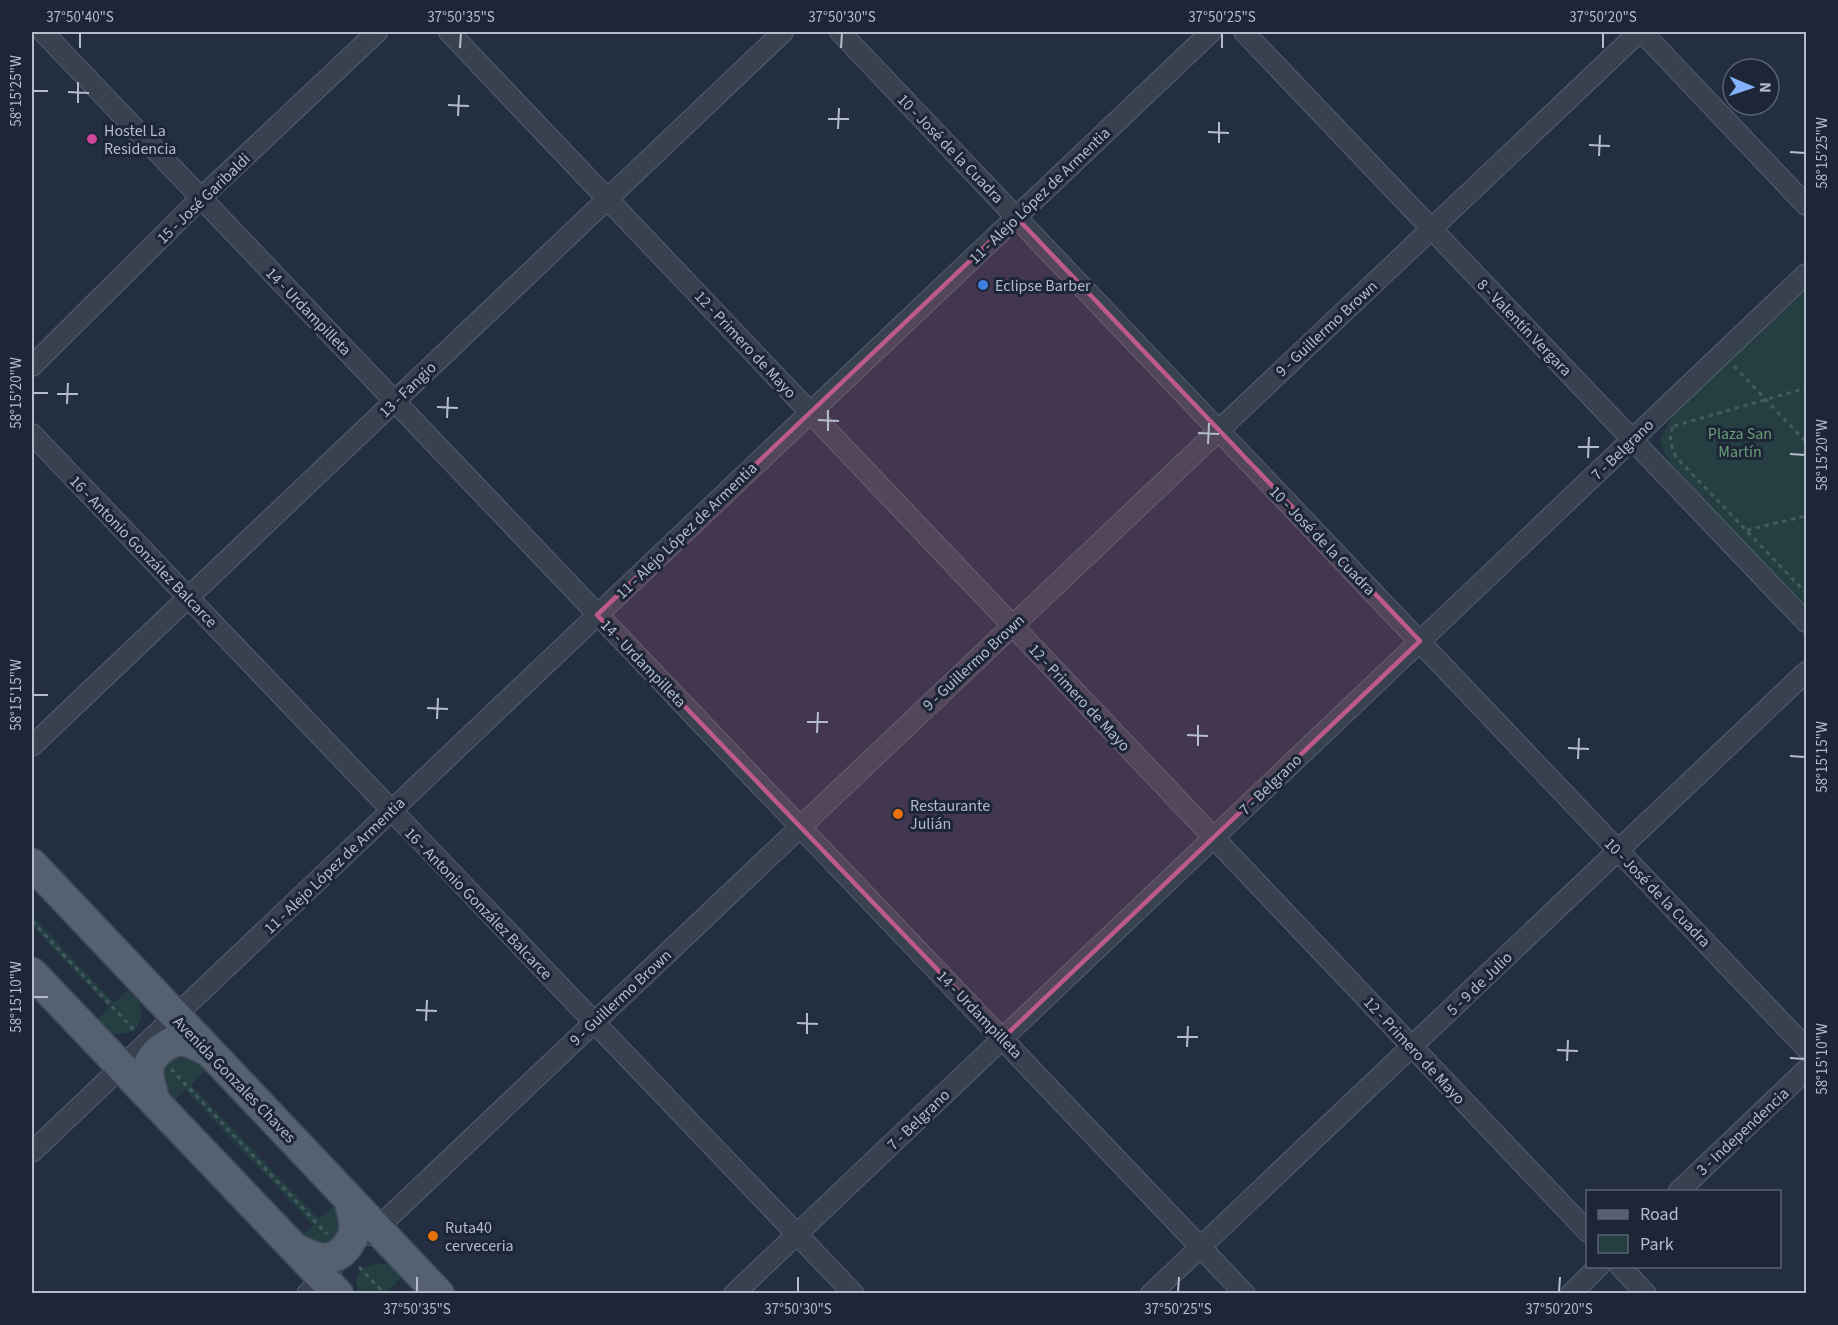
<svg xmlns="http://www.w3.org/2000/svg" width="1838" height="1325" font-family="'Source Sans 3',sans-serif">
	<rect width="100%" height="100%" fill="#232f41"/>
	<path fill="#253e42" d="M1806 287V608L1670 463 1659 440 1673 415Z
		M32 915 114 1003 129 989C142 1002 146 1015 135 1030 115 1038 110 1034 95 1022L109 1008 32 926Z
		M183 1057C193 1059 199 1063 206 1070L191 1085 319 1219 334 1206 341 1213 340 1247 299 1239 313 1225 185 1090 171 1103 160 1068 173 1059Z
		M381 1263C391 1265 396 1269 403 1276L389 1290 392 1293H358C354 1273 360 1266 381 1263Z"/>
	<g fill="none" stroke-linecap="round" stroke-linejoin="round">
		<g stroke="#555f6e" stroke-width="22">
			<path id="street" d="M43 32 1245 1294
				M449 32 1588 1232
				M840 32 1806 1048
				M1244 32 1806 622
				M1642 32 1806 205
				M32 366 201 198 377 32
				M32 434 854 1294
				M32 746 783 32
				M32 1152 1211 32
				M1678 1192 1806 1070
				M370 1235 1639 32
				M1620 1266 1646 1294
				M307 1294 331 1271
				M734 1294 1806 274
				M1151 1294 1806 672
				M1571 1294 1599 1266"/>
		</g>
		<g stroke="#414a5a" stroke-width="33">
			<path id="primary" d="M32 864 439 1294
				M32 973 338 1294
				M155 1102C152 1091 146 1076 149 1064 151 1059 157 1052 161 1049 180 1034 191 1042 210 1052
				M296 1249C315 1259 333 1266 348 1245 350 1241 354 1237 354 1233 356 1222 352 1209 349 1199"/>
		</g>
		<path stroke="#435b5f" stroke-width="3" stroke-dasharray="4.5 4.5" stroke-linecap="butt" d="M1734 366 1806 442
			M1674 426 1806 388
			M1673 427C1668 438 1671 446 1676 457L1806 593
			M1747 530 1806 516
			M32 921 135 1031
			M171 1069 327 1234
			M359 1267 385 1294"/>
		<use href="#street" stroke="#374150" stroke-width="20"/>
		<use href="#primary" stroke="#556071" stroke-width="30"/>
	</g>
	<path fill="#bc5a88" fill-opacity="0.2" stroke="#bc5a88" stroke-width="4.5" stroke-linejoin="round" d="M1016 217 1420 641 1003 1038 597 615Z"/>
	<path fill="none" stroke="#b4bccb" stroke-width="2" d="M80 48V33M460 48 461 33M841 48 842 33M1222 48V33M1603 48V33M33 91H48M68 92 89 93M78 103V82M448 105 469 106M458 116 459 95M828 119H849M838 129 839 108M1208 132 1229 133M1219 143V122M1589 145 1610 146M1790 152 1805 153M1599 156 1600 135M33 393H48M57 394H78M67 404 68 383M437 407 458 408M447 418 448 397M818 420 839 421M828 431V410M1198 433 1219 434M1208 444 1209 423M1578 447H1599M1790 454 1805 455M1588 458 1589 437M33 695H48M427 708 448 709M437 719 438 698M807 722H828M817 733 818 712M1187 735 1208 736M1198 746V725M1568 748 1589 749M1790 756 1805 757M1578 759 1579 738M33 997H48M416 1010 437 1011M426 1021 427 1000M797 1023 818 1024M807 1034V1013M1177 1037H1198M1187 1047 1188 1026M1557 1050 1578 1051M1790 1058 1805 1059M1567 1061 1568 1040M417 1292V1277M798 1292V1277M1178 1292 1179 1277M1559 1292 1560 1277"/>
	<circle fill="#d1479c" stroke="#1c2636" stroke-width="2" cx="92" cy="139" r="6"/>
	<circle fill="#3f7fe0" stroke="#1c2636" stroke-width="2" cx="983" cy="285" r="6"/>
	<g fill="#e8710a" stroke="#1c2636" stroke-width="2">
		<circle cx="898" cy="814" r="6"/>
		<circle cx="433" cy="1236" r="6"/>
	</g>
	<g text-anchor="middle" stroke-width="6" stroke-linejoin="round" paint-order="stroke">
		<g font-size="16" fill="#b4bccb" stroke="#1c2636" text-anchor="start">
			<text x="104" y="136">Hostel La<tspan x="104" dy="18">Residencia</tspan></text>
			<text x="995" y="291">Eclipse Barber</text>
			<text x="910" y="811">Restaurante<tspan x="910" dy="18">Julián</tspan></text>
			<text x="445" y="1233">Ruta40<tspan x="445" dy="18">cerveceria</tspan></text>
		</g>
		<g font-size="16" fill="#b4bccb" stroke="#1c2636">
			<text transform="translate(951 148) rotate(46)" y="6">10 - José de la Cuadra</text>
			<text transform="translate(1039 195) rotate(-44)" y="6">11 - Alejo López de Armentia</text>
			<text transform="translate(203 198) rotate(-44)" y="6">15 - José Garibaldi</text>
			<text transform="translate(309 311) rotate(46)" y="6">14 - Urdampilleta</text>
			<text transform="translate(1525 327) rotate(46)" y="6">8 - Valentín Vergara</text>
			<text transform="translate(1326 328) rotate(-43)" y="6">9 - Guillermo Brown</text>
			<text transform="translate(746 344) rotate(47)" y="6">12 - Primero de Mayo</text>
			<text transform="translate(407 389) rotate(-44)" y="6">13 - Fangio</text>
			<text transform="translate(1622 449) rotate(-44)" y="6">7 - Belgrano</text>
			<text transform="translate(686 530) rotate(-44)" y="6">11 - Alejo López de Armentia</text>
			<text transform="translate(1323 540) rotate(46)" y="6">10 - José de la Cuadra</text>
			<text transform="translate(144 551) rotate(46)" y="6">16 - Antonio González Balcarce</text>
			<text transform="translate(973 662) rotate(-43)" y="6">9 - Guillermo Brown</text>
			<text transform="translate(644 663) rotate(46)" y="6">14 - Urdampilleta</text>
			<text transform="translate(1080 697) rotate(47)" y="6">12 - Primero de Mayo</text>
			<text transform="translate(1270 784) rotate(-44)" y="6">7 - Belgrano</text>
			<text transform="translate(334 865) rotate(-44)" y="6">11 - Alejo López de Armentia</text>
			<text transform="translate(1658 892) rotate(46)" y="6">10 - José de la Cuadra</text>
			<text transform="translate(479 903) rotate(46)" y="6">16 - Antonio González Balcarce</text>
			<text transform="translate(1479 983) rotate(-44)" y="6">5 - 9 de Julio</text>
			<text transform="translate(620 997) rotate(-43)" y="6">9 - Guillermo Brown</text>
			<text transform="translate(980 1014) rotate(46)" y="6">14 - Urdampilleta</text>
			<text transform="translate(1415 1050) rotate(47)" y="6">12 - Primero de Mayo</text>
			<text transform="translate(235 1079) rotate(46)" y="6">Avenida Gonzales Chaves</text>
			<text transform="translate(918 1119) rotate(-44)" y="6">7 - Belgrano</text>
			<text transform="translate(1742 1131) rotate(-43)" y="6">3 - Independencia</text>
		</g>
		<g font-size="16" fill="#699e76" stroke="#1c2636">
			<text x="1740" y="439">Plaza San<tspan x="1740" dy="18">Martín</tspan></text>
		</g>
	</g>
	<rect width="1838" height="1325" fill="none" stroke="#1c2636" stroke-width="66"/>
	<rect x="1586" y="1190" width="195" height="78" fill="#1c2636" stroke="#596272" stroke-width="1.5"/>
	<rect x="1598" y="1210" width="30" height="9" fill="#556071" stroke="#596272" stroke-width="1.5"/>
	<text x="1640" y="1220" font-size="18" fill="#b4bccb">Road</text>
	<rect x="1598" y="1235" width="30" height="18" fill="#253e42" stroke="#596272" stroke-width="1.5"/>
	<text x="1640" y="1250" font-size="18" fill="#b4bccb">Park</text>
	<g transform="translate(1751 87) rotate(92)"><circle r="28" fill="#1c2636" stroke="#596272" stroke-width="1.5"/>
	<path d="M0-4.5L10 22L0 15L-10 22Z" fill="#85b2ff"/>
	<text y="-9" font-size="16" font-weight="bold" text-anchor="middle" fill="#b4bccb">N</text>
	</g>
	<rect x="33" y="33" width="1772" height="1259" fill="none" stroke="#b4bccb" stroke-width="2"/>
	<g font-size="15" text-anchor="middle" fill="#b4bccb">
		<text x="80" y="22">37°50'40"S</text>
		<text x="461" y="22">37°50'35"S</text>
		<text x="842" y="22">37°50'30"S</text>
		<text x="1222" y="22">37°50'25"S</text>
		<text x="1603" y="22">37°50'20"S</text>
		<text transform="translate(16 91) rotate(-90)" y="5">58°15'25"W</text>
		<text transform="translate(1822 153) rotate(-90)" y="5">58°15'25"W</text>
		<text transform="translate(16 393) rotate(-90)" y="5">58°15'20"W</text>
		<text transform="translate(1822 455) rotate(-90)" y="5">58°15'20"W</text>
		<text transform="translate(16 695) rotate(-90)" y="5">58°15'15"W</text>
		<text transform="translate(1822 757) rotate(-90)" y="5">58°15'15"W</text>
		<text transform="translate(16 997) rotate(-90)" y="5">58°15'10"W</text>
		<text transform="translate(1822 1059) rotate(-90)" y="5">58°15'10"W</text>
		<text x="417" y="1314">37°50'35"S</text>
		<text x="798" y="1314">37°50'30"S</text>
		<text x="1178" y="1314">37°50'25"S</text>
		<text x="1559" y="1314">37°50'20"S</text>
	</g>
</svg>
